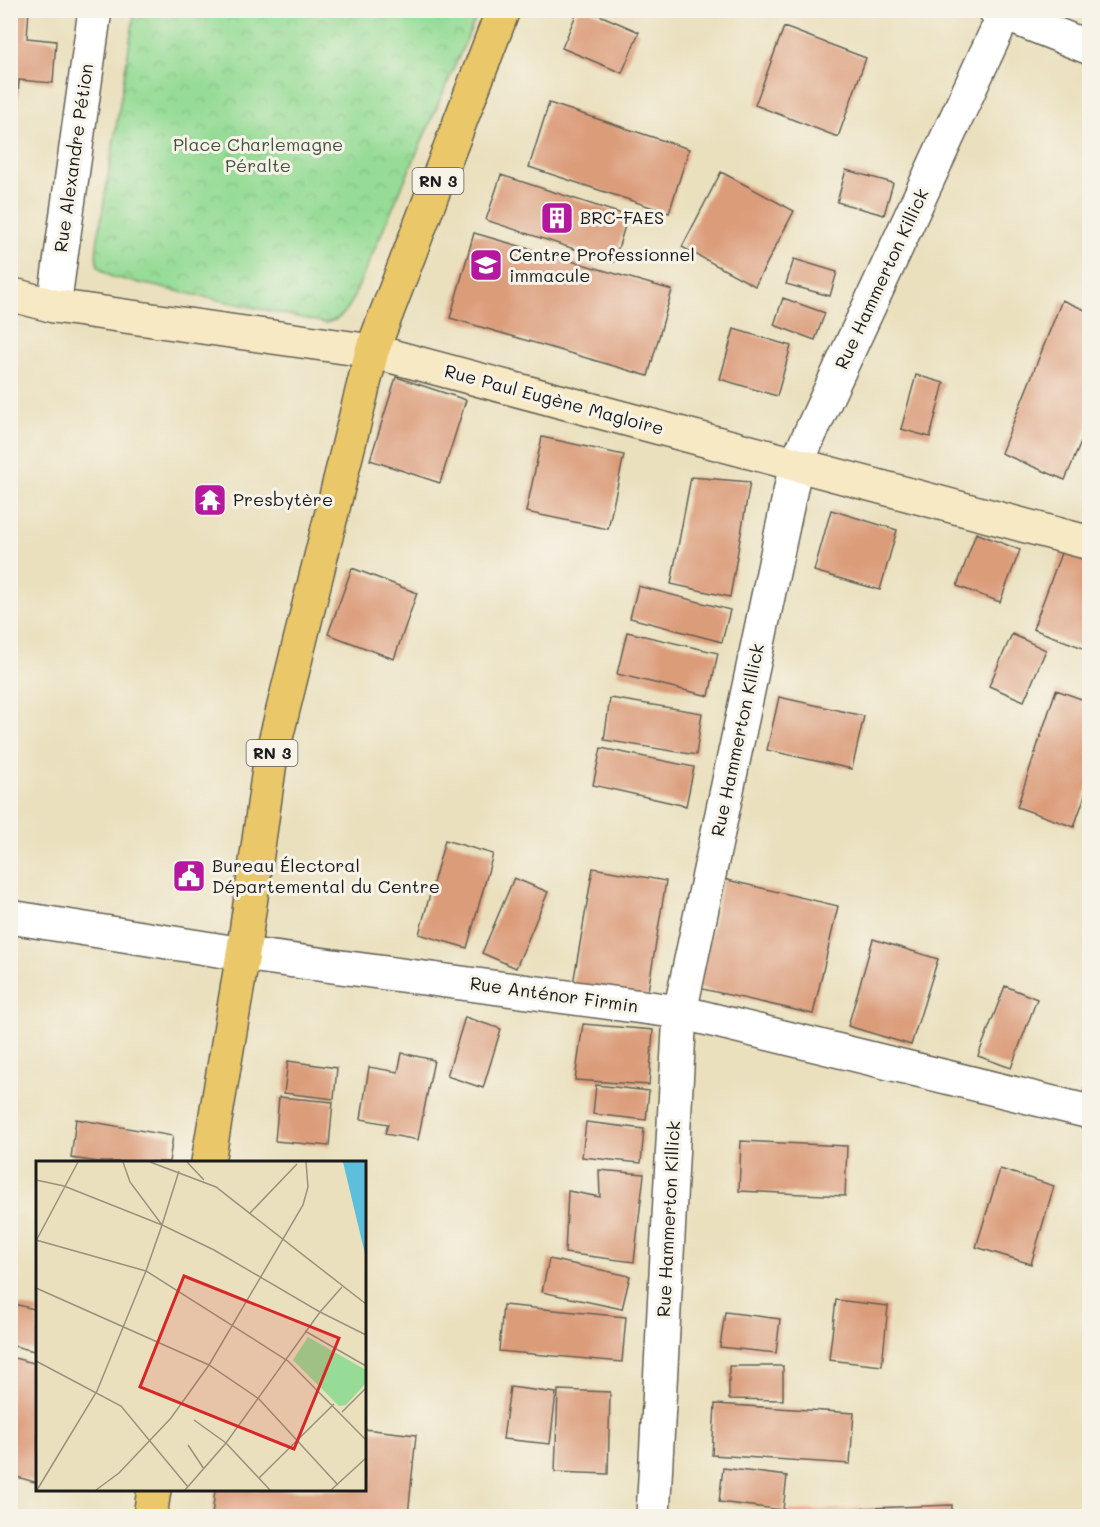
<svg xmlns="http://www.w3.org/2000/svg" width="1100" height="1527" font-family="Mali,sans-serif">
	<defs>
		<pattern id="park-crowns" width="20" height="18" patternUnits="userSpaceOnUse" patternTransform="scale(1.5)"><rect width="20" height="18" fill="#96dc96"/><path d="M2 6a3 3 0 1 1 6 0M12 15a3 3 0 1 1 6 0" fill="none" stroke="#81bc81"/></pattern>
	</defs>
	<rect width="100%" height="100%" fill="#f7f3e8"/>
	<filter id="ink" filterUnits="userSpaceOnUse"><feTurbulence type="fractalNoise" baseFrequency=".0167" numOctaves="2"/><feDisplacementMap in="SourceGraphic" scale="12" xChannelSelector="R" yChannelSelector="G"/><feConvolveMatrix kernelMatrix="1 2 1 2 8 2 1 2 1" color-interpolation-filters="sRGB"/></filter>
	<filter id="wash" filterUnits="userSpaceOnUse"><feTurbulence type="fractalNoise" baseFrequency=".008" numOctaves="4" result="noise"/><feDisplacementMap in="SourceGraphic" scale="24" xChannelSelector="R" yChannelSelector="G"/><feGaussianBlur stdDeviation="1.35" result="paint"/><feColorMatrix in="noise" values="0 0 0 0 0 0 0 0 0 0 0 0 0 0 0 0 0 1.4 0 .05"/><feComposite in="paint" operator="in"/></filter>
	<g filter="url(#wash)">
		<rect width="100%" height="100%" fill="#eae0be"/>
		<path fill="url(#park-crowns)" stroke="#597c59" stroke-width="1.5" d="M135 10 479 11 351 303C344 315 339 320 325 323L112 277C96 268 95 263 97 245Z"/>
		<g id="blocks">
			<path fill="#db9c7a" d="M10 10H29L27 38 56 41 53 83 19 80 12 171H10Z
				M578 10H588L639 32 622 73 562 48Z
				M784 27 866 58 838 137 755 105Z
				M549 103 689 149 669 213 529 167Z
				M846 170 893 183 884 215 837 202Z
				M721 172 794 211 755 286 682 247Z
				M501 175 628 216 614 262 486 220Z
				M474 233 672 290 648 376 450 318Z
				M794 259 837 272 830 296 786 284Z
				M783 298 825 313 815 340 774 325Z
				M1062 300 1090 312V421L1065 480 1001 453Z
				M734 329 791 346 777 396 720 379Z
				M916 375 944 383 930 437 901 429Z
				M396 377 466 400 440 483 370 460Z
				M542 437 624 455 608 529 526 512Z
				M691 477 750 482 730 597 671 584Z
				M831 510 897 530 880 590 814 571Z
				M976 533 1020 550 1000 602 957 586Z
				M1064 545 1090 555 1088 650 1033 629Z
				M352 568 417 593 394 659 328 634Z
				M638 586 730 610 722 642 630 618Z
				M627 632 718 653 709 696 617 674Z
				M1012 634 1046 650 1024 701 989 686Z
				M1056 690 1090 702V781L1074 827 1017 807Z
				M779 697 864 716 852 769 767 750Z
				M610 698 702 713 696 755 604 740Z
				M601 748 694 767 686 806 593 785Z
				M445 840 493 854 467 948 419 934Z
				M593 868 666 881 647 997 573 984Z
				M514 878 548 892 516 968 482 953Z
				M723 879 838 906 813 1014 698 988Z
				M873 939 938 959 911 1045 848 1026Z
				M1005 986 1037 999 1011 1068 978 1056Z
				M465 1017 501 1029 483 1088 447 1076Z
				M583 1024 653 1030 649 1085 575 1080Z
				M402 1053 434 1060 418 1140 385 1134 388 1124 361 1119 369 1067 398 1072Z
				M288 1061 337 1068 334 1099 284 1093Z
				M1088 1064 1090 1065V1098L1083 1097Z
				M596 1085 649 1091 646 1120 593 1114Z
				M279 1097 333 1102 329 1146 275 1141Z
				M76 1119 173 1136 169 1162H99L71 1158Z
				M586 1122 644 1129 641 1163 582 1157Z
				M741 1141 847 1146 845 1196 739 1191Z
				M1000 1169 1054 1186 1031 1264 976 1247Z
				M599 1170 644 1174 634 1262 565 1253 568 1191 600 1197Z
				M549 1259 630 1276 622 1309 542 1292Z
				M836 1300 888 1306 882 1366 829 1360Z
				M10 1303 38 1310V1352L10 1345Z
				M503 1305 626 1317 622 1362 499 1351Z
				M725 1312 780 1319 776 1353 720 1347Z
				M10 1357 38 1364V1483L10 1475Z
				M729 1366H783V1400L729 1399Z
				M510 1387 556 1393 550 1444 503 1439Z
				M558 1390 610 1392 608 1474 555 1472Z
				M715 1404 854 1413 850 1464 712 1455Z
				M364 1429 416 1435 408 1516H212L215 1490H364Z
				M723 1468 787 1476 783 1510 719 1502Z
				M952 1505V1516H760V1512Z"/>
		</g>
	</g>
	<g filter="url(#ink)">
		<use href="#blocks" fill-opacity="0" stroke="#646155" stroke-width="1.5"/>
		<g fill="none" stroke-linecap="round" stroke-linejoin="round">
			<g stroke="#646155" stroke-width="36">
				<path id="minor" d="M995 10 1090 48
					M10 917 243 954 680 1012 1090 1112
					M653 1516 680 1012 796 464 1004 15 1010 10"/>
			</g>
			<g stroke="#646155" stroke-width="36">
				<path id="tertiary" d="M54 306 95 10"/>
			</g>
			<g stroke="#646155" stroke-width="36">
				<path id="secondary" d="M10 294 54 306 372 351 1090 543"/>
			</g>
			<g stroke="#646155" stroke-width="36">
				<path id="primary" d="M208 1162 243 954 270 762 372 351 503 10
					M150 1516 154 1490"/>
			</g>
			<use href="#minor" stroke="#fff" stroke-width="33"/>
			<use href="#tertiary" stroke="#fff" stroke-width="33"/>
			<use href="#secondary" stroke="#f7e9c3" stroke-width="33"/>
			<use href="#primary" stroke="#eac769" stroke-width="33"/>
		</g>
	</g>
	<defs>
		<g id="building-square" transform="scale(1.725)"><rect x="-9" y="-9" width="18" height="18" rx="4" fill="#b5179e" stroke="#f7f3e8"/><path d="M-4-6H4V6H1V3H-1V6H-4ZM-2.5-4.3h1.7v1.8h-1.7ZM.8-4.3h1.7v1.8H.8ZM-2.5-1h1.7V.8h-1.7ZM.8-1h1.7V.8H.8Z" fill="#fff"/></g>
		<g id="university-square" transform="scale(1.725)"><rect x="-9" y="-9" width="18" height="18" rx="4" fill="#b5179e" stroke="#f7f3e8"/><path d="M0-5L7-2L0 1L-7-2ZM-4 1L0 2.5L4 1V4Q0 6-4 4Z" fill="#fff"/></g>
		<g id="temple-square" transform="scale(1.725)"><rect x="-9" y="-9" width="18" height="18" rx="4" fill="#b5179e" stroke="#f7f3e8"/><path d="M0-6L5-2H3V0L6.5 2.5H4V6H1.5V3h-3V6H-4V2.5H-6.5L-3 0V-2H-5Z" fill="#fff"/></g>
		<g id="civic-square" transform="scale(1.725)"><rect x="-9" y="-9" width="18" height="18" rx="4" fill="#b5179e" stroke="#f7f3e8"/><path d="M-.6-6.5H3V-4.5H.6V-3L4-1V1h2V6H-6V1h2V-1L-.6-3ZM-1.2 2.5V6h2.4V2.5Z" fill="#fff"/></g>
	</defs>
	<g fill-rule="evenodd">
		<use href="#building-square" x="557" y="218"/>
		<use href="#university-square" x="486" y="265"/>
		<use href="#temple-square" x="210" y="500"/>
		<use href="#civic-square" x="189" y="876"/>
	</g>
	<g text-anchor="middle" stroke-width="6" stroke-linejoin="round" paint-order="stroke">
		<g fill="#f7f3e8" stroke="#5e5c59" stroke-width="1.5">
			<rect x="412.5" y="168" width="51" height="26" rx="4.5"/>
			<rect x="246.5" y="740" width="51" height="26" rx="4.5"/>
		</g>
		<g font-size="16" font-weight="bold" fill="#1c1c1c">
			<text x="438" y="187">RN 3</text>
			<text x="272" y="759">RN 3</text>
		</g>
		<g font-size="18" fill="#415641" stroke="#f7f3e8">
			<text x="258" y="151">Place Charlemagne<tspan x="258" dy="21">Péralte</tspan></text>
		</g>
		<g font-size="18" fill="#1c1c1c" stroke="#f7f3e8">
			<text transform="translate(74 158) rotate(-82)" y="6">Rue Alexandre Pétion</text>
			<text transform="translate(882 279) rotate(-65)" y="6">Rue Hammerton Killick</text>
			<text transform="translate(554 400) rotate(15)" y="6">Rue Paul Eugène Magloire</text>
			<text transform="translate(738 740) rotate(-78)" y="6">Rue Hammerton Killick</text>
			<text transform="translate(554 995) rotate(8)" y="6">Rue Anténor Firmin</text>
			<text transform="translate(669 1219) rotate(-87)" y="6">Rue Hammerton Killick</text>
		</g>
		<g font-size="18" fill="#1c1c1c" stroke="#f7f3e8" text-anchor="start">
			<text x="580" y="224">BRC-FAES</text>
			<text x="509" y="261">Centre Professionnel<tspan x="509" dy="21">immacule</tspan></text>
			<text x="233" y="506">Presbytère</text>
			<text x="212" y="872">Bureau Électoral<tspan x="212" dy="21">Départemental du Centre</tspan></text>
		</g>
	</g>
	<g transform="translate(36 1161)">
		<rect width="330" height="330" fill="#eae0be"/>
		<path d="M272 176 330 209V222L310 244 303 245 257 199Z" fill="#96dc96"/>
		<path d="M307 1H330V97L329 93Z" fill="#5dbfdb"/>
		<path fill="none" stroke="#98927d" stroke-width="1.5" d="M87 1 94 21 126 64 178 89 284 151 190 282 149 329M114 1 180 26 330 143M151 1 168 19M0 19 28 25 126 64 143 10M214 52 261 3M126 64 110 110 252 200 330 279M0 79 110 110 61 230 1 329M0 80 42 1M306 126 284 151 330 174M0 127 173 204 223 238 302 324M269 170 330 205M0 200 85 245 152 326M306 251 330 227M158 259 190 282 234 329M152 284 168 308M223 317 298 243M60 329 83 312 135 257 173 204 267 44 272 26 270 1M295 329 330 297"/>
		<path fill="#d62828" fill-opacity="0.15" stroke="#d62828" stroke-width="3" d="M148 115 303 177 258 288 104 226Z"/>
		<rect width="330" height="330" fill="none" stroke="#1c1c1c" stroke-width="3"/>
	</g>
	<rect width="1100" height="1527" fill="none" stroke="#f7f3e8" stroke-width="36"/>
</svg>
